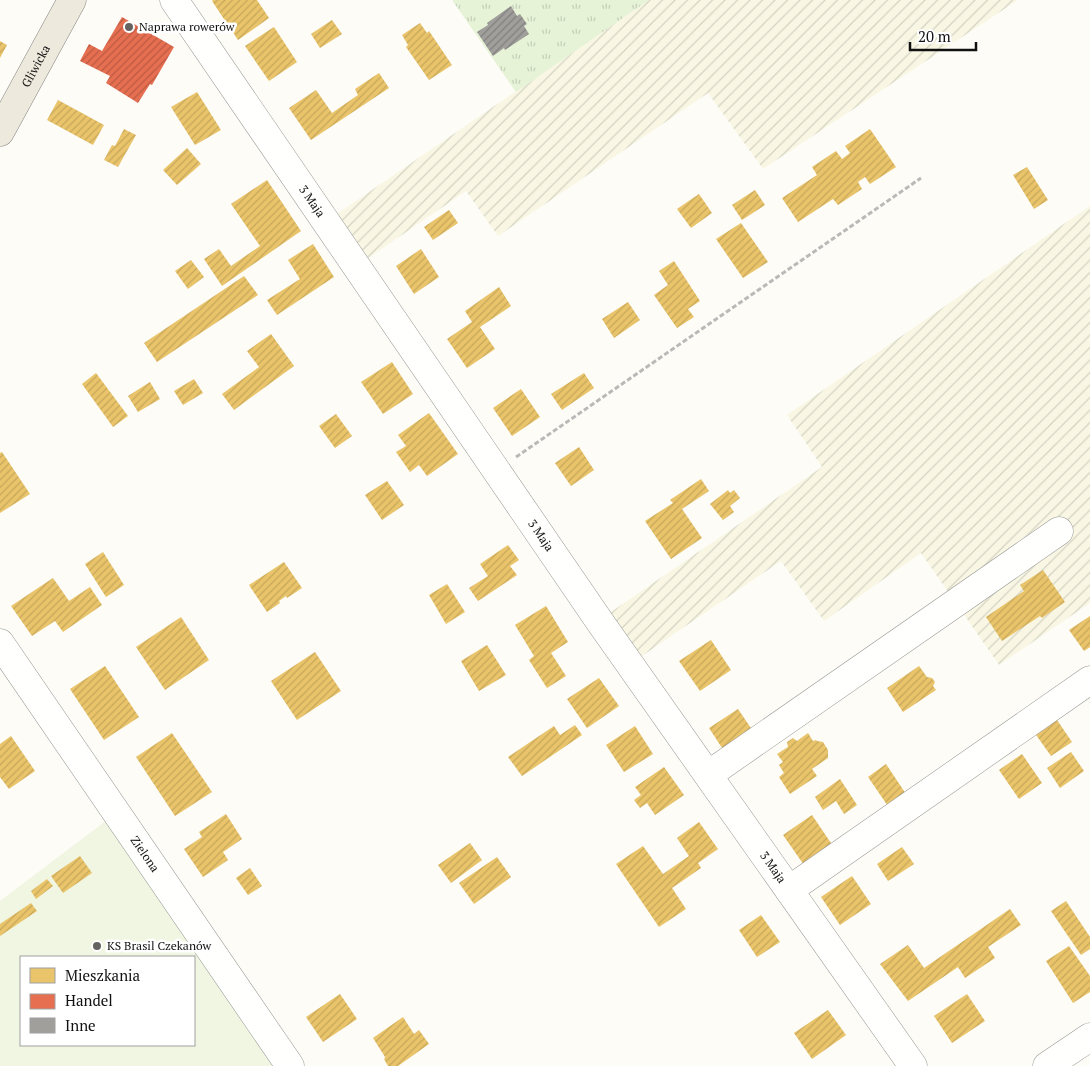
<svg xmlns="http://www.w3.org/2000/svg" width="1090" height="1066" font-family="'PT Serif',serif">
	<defs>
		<pattern id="farmland-furrows" width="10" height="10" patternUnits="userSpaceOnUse" patternTransform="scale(1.25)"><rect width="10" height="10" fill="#f9f7e4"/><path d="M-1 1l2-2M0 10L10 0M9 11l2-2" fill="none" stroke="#d4d3c3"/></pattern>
		<pattern id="grass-tufts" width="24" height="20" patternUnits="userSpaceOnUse" patternTransform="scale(1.25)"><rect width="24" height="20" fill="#e7f3d7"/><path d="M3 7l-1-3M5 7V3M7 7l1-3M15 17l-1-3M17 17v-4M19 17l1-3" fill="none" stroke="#c5cfb8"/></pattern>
		<pattern id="homes-hatch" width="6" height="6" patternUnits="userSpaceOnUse" patternTransform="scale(1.25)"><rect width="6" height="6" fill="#e9c46a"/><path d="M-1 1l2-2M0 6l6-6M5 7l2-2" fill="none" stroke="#c7a75b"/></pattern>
		<pattern id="shops-hatch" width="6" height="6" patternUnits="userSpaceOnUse" patternTransform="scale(1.25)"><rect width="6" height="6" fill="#e76f51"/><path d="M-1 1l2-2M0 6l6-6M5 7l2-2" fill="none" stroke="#ba5a42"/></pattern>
		<pattern id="building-hatch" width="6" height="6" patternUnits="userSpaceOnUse" patternTransform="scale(1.25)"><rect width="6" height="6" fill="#a19f9c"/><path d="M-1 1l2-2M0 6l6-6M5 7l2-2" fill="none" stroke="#82807e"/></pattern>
	</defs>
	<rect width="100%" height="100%" fill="#fdfcf7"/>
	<path fill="url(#farmland-furrows)" d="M649 0H1018L763 169 708 93 498 236 466 191 367 259 337 214Z
		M1090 206V603L999 665 921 553 824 621 781 561 639 658 608 614 822 467 787 415Z"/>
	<path fill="url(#grass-tufts)" d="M452 0H649L516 92Z"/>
	<path fill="#f0f6e1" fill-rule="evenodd" d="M107 820 277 1066H0V901ZM21 957H194V1045H21Z"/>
	<path fill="url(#homes-hatch)" d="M213 0H257L269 18 238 40 212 1Z
		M332 20 342 34 320 48 311 34Z
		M420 23 427 33 429 31 452 65 429 80 406 47 408 45 402 35Z
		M274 27 297 62 269 81 245 46Z
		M0 41 7 45 0 58Z
		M379 73 389 88 311 140 289 108 316 90 332 113 358 95 355 89Z
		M197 92 221 130 195 145 171 107Z
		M58 100 104 125 93 145 47 120Z
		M124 129 136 135 118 167 104 160 112 145 115 146Z
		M870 129 896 167 870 184 865 177 858 182 862 189 838 205 833 199 798 222 782 198 817 175 812 167 836 151 842 159 850 153 845 146Z
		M187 148 201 164 177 185 163 170Z
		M1027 167 1048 200 1034 209 1013 175Z
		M267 180 301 231 222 286 204 259 219 249 231 266 260 246 231 204Z
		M755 190 765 205 742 220 732 205Z
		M699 194 712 213 691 228 677 209Z
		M449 210 458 223 433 240 424 227Z
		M741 223 768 262 743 278 716 239Z
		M313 244 334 277 277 315 267 300 300 279 288 260Z
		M421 249 439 277 414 294 396 266Z
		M191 260 204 277 188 289 175 271Z
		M674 261 700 301 688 309 694 317 677 328 654 295 668 285 659 271Z
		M244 276 258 295 157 362 144 343Z
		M499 287 511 306 480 327 495 349 467 368 447 339 472 322 465 311Z
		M628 302 640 320 614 338 602 319Z
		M271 334 294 366 234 410 222 394 259 367 247 351Z
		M392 362 413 394 383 414 361 382Z
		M96 373 128 416 113 427 82 384Z
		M584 373 594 388 562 410 551 394Z
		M194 379 203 393 183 405 174 391Z
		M150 382 160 399 138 412 128 396Z
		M521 389 540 417 512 436 493 408Z
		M429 413 458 454 427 476 419 465 410 472 396 452 406 446 398 435Z
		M336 414 352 436 335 448 319 426Z
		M579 447 594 470 571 486 555 463Z
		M2 452 30 494 0 513V453Z
		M701 479 709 491 682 509 702 538 671 559 645 521 673 503 670 500Z
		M387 481 404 505 382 520 365 495Z
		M728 490 730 493 734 490 740 498 730 506 734 512 723 520 710 504Z
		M508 545 519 560 510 566 517 575 478 601 469 588 488 576 480 564Z
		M103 552 124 585 106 597 85 564Z
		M284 562 302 588 287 598 286 596 279 601 280 603 267 612 249 585Z
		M1043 570 1065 602 1042 618 1040 616 1002 641 986 617 1024 591 1020 585Z
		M53 578 69 601 90 587 102 605 63 632 55 621 32 636 11 606Z
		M447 584 465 612 446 624 429 595Z
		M546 606 568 642 551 653 566 676 547 688 529 660 534 656 515 625Z
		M1090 616V647L1084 651 1069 630Z
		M181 617 209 660 165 690 136 647Z
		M711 640 731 670 700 691 679 661Z
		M487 645 506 675 479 691 461 661Z
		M315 652 341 691 297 720 271 681Z
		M105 666 139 717 104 740 70 689Z
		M919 666 927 677 932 678 935 682 933 686 936 690 903 712 887 688Z
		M599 678 619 706 587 728 567 699Z
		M738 709 755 734 726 754 709 728Z
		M1055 717 1072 742 1051 756 1034 732Z
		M575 725 582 735 522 776 508 757 554 726 560 735Z
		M635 726 653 754 624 772 606 745Z
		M172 733 212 792 175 816 136 757Z
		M808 733 813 741 816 740 817 741 823 742 828 750V758L812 769 817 776 790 794 779 777 784 773 779 765 783 762 777 754 788 747 787 742 793 738 797 741Z
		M11 736 35 771 9 789 0 777V744Z
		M1071 752 1084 771 1060 788 1047 768Z
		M1022 754 1042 783 1019 799 999 770Z
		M886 764 910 800 892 812 868 777Z
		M664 767 684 795 655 815 647 803 640 808 634 800 641 795 635 787Z
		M840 779 857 805 844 814 836 801 823 810 815 797Z
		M226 814 242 839 223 852 228 860 203 877 184 849 202 837 199 832Z
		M812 815 833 846 804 865 783 835Z
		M699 822 718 849 698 863 701 868 672 888 686 909 659 927 616 864 643 846 663 874 689 856 677 838Z
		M470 843 482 860 451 883 438 865Z
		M902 847 914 864 888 881 877 864Z
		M80 856 92 873 63 893 51 876Z
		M497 857 511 877 474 904 459 883Z
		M250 868 262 886 248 895 236 878Z
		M852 876 871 904 840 925 821 897Z
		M47 879 53 886 36 899 31 891Z
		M1066 901 1090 937V949L1081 955 1051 911Z
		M31 903 37 911 0 936V924Z
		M1010 909 1021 925 988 947 995 958 965 978 958 967 908 1001 880 964 908 945 924 968Z
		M761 915 780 942 757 957 739 930Z
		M1069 946 1090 976V992L1073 1003 1046 961Z
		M340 994 357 1019 323 1042 306 1017Z
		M967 994 985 1021 952 1043 934 1016Z
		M828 1010 846 1035 812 1059 794 1033Z
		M403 1017 414 1034 419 1030 429 1044 398 1066H388L384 1059 386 1056 385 1057 373 1038Z"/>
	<path fill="url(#shops-hatch)" d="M122 17 174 47 152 85 150 84 138 103 106 83 110 76 80 61 89 44 102 51Z"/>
	<path fill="url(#building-hatch)" d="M511 6 517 16 520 14 527 24 524 26 529 34 505 50 504 48 493 56 477 32 488 25 487 23Z"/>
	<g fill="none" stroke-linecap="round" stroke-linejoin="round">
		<g stroke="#979795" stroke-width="29">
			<g id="minor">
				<path id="s1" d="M174 0 600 622 913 1066"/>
				<path id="s2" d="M0 643 290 1066"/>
				<path d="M708 775 1059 531"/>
				<path d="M789 890 1090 680"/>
				<path d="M1047 1066 1090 1037"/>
			</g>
		</g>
		<g stroke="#858482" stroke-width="29">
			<g id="major">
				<path id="s3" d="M0 132 72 0"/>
			</g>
		</g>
		<path stroke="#b9b9b8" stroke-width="3" stroke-dasharray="5 2.5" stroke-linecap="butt" d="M516 457 921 178"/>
		<use href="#minor" stroke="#fffffe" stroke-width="28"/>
		<use href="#major" stroke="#ede9dc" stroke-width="28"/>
	</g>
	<g fill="#646362" stroke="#fff" stroke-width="2">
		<circle cx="129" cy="27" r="5"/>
		<circle cx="97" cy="946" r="5"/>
	</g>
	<g text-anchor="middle" stroke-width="5" stroke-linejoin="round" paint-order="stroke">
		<g font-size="12" fill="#111" stroke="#fff" text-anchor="start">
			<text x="139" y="31">Naprawa rowerów</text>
			<text x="107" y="950">KS Brasil Czekanów</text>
		</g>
		<g font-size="12" fill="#111" stroke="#fff">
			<text dy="4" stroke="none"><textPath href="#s3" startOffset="75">Gliwicka</textPath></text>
			<text dy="4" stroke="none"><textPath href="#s1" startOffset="244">3 Maja</textPath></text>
			<text dy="4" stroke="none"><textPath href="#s1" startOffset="649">3 Maja</textPath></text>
			<text dy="4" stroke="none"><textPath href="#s2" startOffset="256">Zielona</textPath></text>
			<text dy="4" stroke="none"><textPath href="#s1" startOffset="1054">3 Maja</textPath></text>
		</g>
	</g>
	<rect x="20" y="956" width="175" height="90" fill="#ffffff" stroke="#a0a0a0"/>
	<rect x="30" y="968" width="25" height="15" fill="#e9c46a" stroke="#a0a0a0"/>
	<text x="65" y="981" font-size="15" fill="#111111">Mieszkania</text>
	<rect x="30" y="994" width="25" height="15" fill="#e76f51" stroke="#a0a0a0"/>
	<text x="65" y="1006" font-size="15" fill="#111111">Handel</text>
	<rect x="30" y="1018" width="25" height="15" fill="#a19f9c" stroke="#a0a0a0"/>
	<text x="65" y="1031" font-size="15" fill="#111111">Inne</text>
	<path d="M910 42v8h66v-8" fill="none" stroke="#111111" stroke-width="2.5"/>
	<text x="918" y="42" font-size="15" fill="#111111" stroke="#ffffff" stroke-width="4" paint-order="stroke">20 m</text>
</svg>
